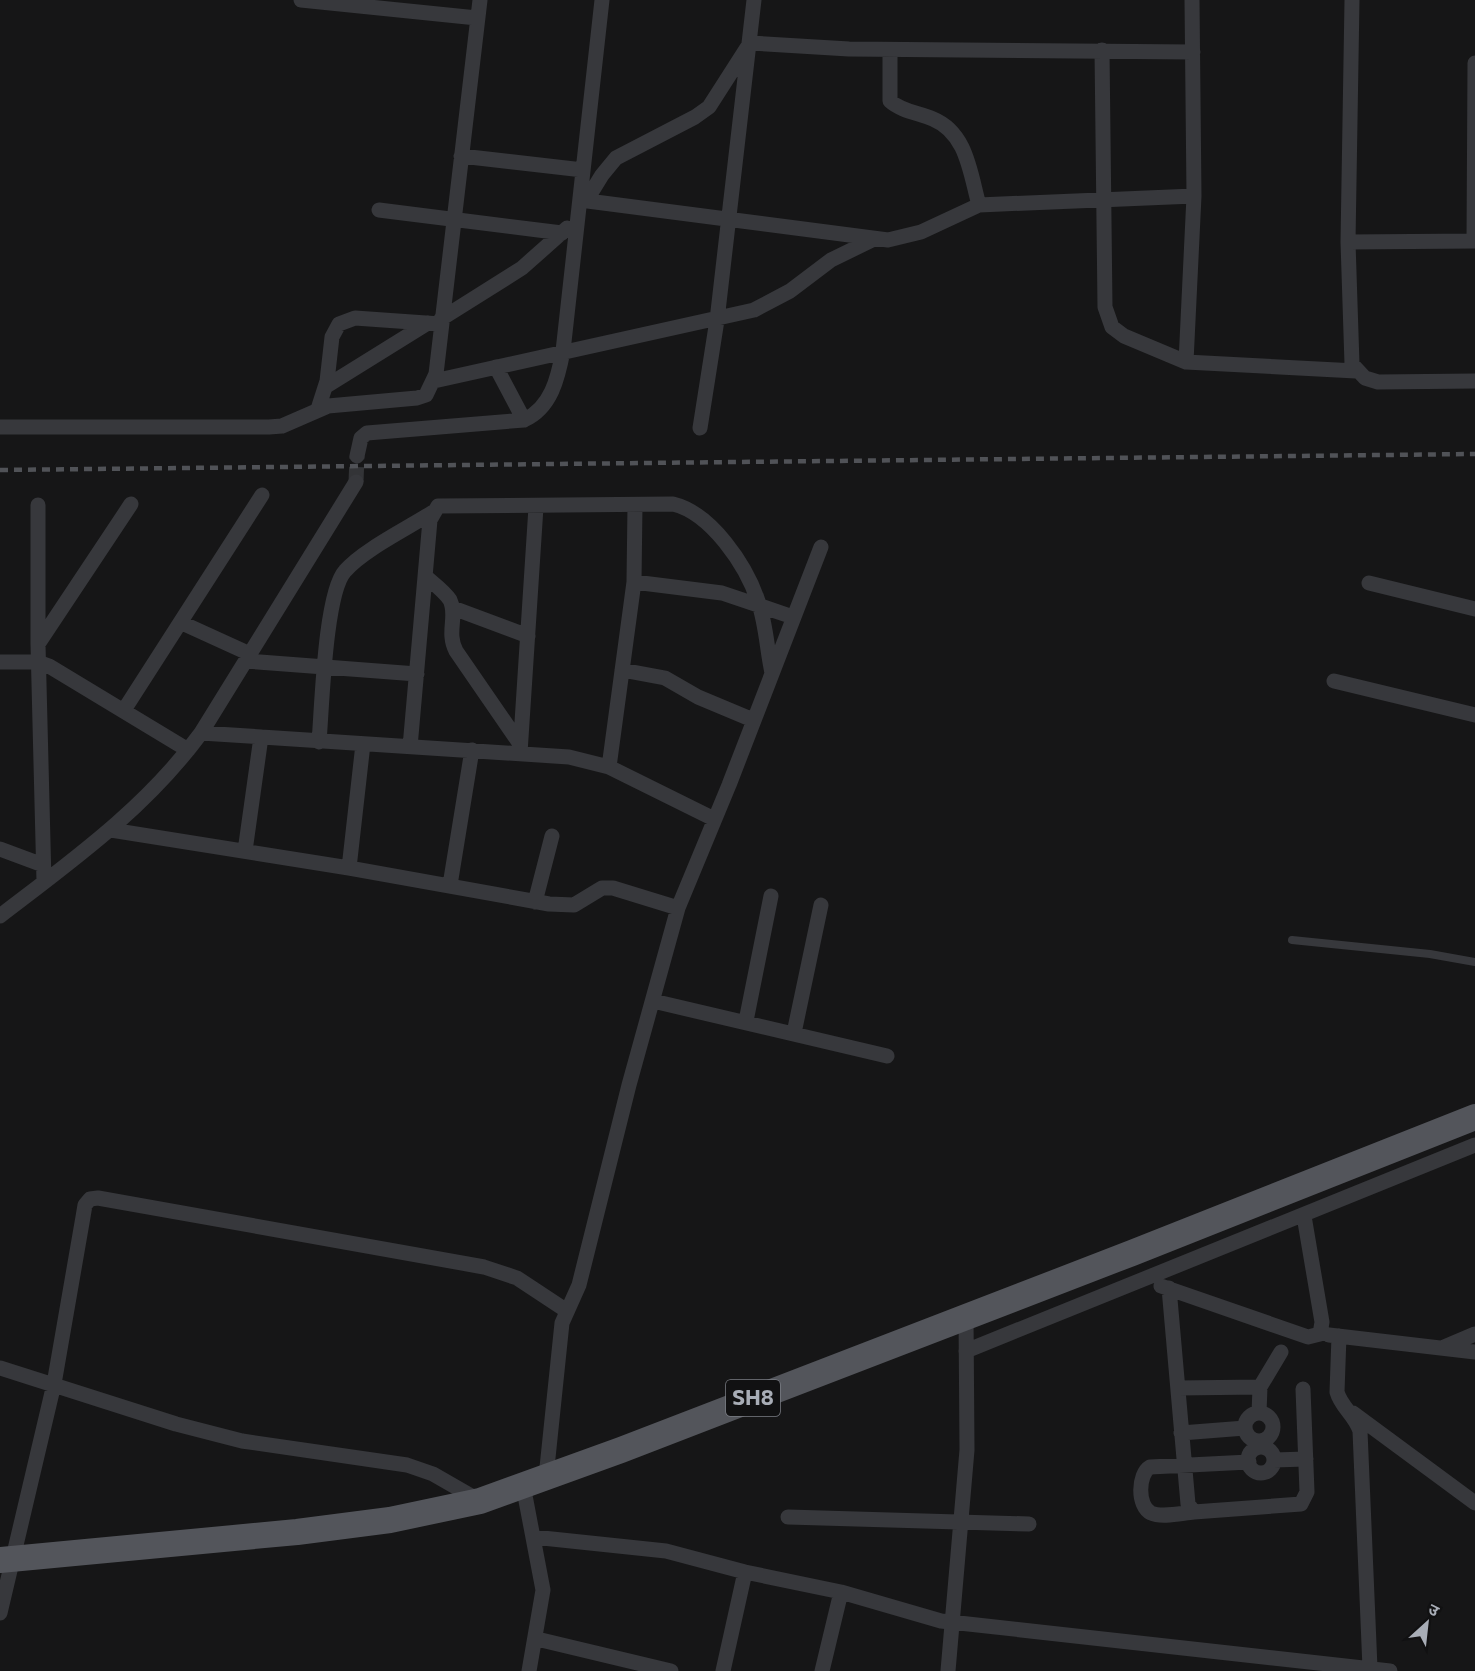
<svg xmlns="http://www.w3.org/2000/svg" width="1475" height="1671" font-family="Commissioner,'Noto Sans Devanagari',sans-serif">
	<rect width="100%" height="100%" fill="#161617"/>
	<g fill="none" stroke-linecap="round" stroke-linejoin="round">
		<path stroke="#333437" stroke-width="15" stroke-dasharray="15 8" stroke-linecap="butt" d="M356 482 357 456"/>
		<path stroke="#37383c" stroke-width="8" d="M1292 940 1430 954 1475 962"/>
		<path stroke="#37383c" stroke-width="15" d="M301 0 477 18
			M1352 0 1348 242 1352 364 1365 378 1378 382 1475 381
			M890 50V101C901 111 919 113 933 119 967 133 970 173 979 205
			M1102 50 1105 307 1112 327 1124 336 1186 362 1356 371
			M461 156 583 170
			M580 200 888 240 921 232 979 205 1194 196
			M586 201 602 175 616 158 695 117 709 107 750 43 849 49 1193 52
			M379 210 562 233
			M1474 241 1475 63
			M1348 242 1475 241
			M441 319 522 268 567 228
			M1186 362 1194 196 1192 0
			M496 367 524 420
			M434 381 754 310 790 291 831 260 874 239
			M325 387 428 323
			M318 409 327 381 332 337 339 324 355 318 440 324
			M0 427H269L282 426 328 406 417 398 426 395 436 374 480 0
			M700 428 717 320 754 0
			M357 456 361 438 367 433 524 420C551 408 558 378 563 351L602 0
			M38 505V644L44 882
			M426 577C434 584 444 591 450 600 458 616 446 632 456 651L520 744
			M634 582 722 593 793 617
			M1369 583 1475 609
			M453 608 528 636
			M182 623 250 654
			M38 644 131 504
			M246 661 417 674
			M0 662H38L49 666 188 750
			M622 670 665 678 698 697 753 720
			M1334 681 1475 715
			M124 710 262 495
			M201 733 569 757 609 767 714 819
			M319 742C322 707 325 593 345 571 363 550 408 528 433 512
			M410 747 430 520 438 506 673 504C711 513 746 565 758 601 766 623 767 650 772 673
			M520 753 536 507
			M609 767 634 582 635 505
			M111 830 349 868 549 904 574 905 602 888H613L678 908
			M0 849 43 865
			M245 851 261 737
			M349 868 363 744
			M450 885 472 750
			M535 902 552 836
			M0 916C73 860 146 808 201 733L356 482
			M653 1001 887 1056
			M746 1021 771 896
			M794 1033 821 905
			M1161 1286 1308 1337 1320 1334 1322 1322 1304 1216
			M1169 1288 1188 1504 1194 1512 1301 1504 1307 1492 1303 1389
			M1329 1335 1475 1352
			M1339 1336 1337 1392C1341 1407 1355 1415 1360 1431L1370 1668
			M1442 1348 1475 1334
			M966 1351 1475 1145
			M0 1368 176 1424 242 1441 407 1465 433 1474 480 1501
			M1178 1388 1260 1387
			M1259 1413 1260 1387 1281 1352
			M1353 1413 1475 1503
			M1245 1427a14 14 0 1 1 28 0a14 14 0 1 1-28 0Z
			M1181 1433 1245 1428
			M1248 1460a13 13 0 1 1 26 0a13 13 0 1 1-26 0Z
			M1274 1460 1306 1459
			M546 1477 562 1323 579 1285 629 1085 678 908 729 785 821 547
			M523 1485 543 1590 529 1671
			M1194 1512C1182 1513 1162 1518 1151 1513 1137 1506 1138 1474 1150 1467L1249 1462
			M788 1517 1029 1524
			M533 1537 666 1551 745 1572 841 1592 941 1621 1390 1671
			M0 1613 54 1384 83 1217 85 1205 90 1199 98 1198 484 1267 517 1278 567 1311
			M537 1639 671 1671
			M723 1671 745 1572
			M822 1671 841 1592
			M948 1671 967 1450 966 1316"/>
		<path stroke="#53555b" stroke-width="26" d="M0 1560 297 1532 390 1520 480 1501 621 1450 1132 1253 1475 1117"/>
		<path stroke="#505257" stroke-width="4.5" stroke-dasharray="8 6" stroke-linecap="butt" d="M0 470 1475 454"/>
	</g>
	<g text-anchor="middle" stroke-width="4.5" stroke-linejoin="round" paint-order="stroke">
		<rect fill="#111112" stroke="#7b7e85" stroke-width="1.5" x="726" y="1380" width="54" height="36" rx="4.5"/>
		<g font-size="21" font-weight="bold" fill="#a8adb6">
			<text x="753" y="1405">SH8</text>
		</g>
	</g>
	<g transform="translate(1427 1623) rotate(27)" stroke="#111112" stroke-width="4.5" paint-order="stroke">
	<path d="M0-4.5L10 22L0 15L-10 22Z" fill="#a8adb6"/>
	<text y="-9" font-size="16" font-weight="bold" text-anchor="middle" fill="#a8adb6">उ</text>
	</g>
</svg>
